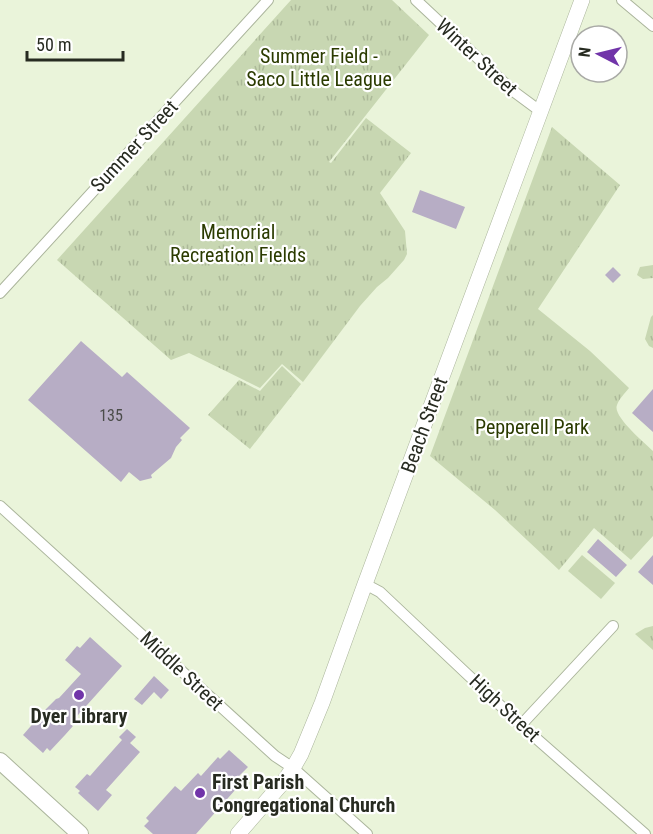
<svg xmlns="http://www.w3.org/2000/svg" width="653" height="834" font-family="'Roboto Condensed',sans-serif">
	<defs>
		<pattern id="park-tufts" width="24" height="20" patternUnits="userSpaceOnUse" patternTransform="scale(1.5)"><rect width="24" height="20" fill="#c8d7b2"/><path d="M3 7l-1-3M5 7V3M7 7l1-3M15 17l-1-3M17 17v-4M19 17l1-3" fill="none" stroke="#acb999"/></pattern>
	</defs>
	<rect width="100%" height="100%" fill="#eaf4da"/>
	<path fill="#c8d7b2" d="M582 555 615 583 601 599 568 571Z"/>
	<path fill="url(#park-tufts)" d="M291 0H392L429 35 329 162 331 163 366 118 411 153 380 193 405 231 407 254 404 260 388 278 377 287 360 306 303 382 282 364 260 388 189 353 171 360 57 260Z
		M552 127 620 185 538 309 590 351 629 388C625 393 619 399 617 405 612 416 645 443 653 451V536L631 560 594 528 559 570 495 510 430 456Z
		M653 265V278L643 279 637 275 640 267Z
		M653 315V348L649 346 645 339 651 317Z
		M282 366 301 384 250 449 208 415 239 380 260 391Z
		M653 626V650L635 634 645 628Z"/>
	<path fill="#b7adc5" d="M420 190 465 207 456 229 412 212Z
		M613 267 621 275 613 283 605 275Z
		M81 341 122 377 127 372 190 428 180 438 182 440 176 447 171 458 151 475 152 478 140 481 129 472 121 482 28 400Z
		M653 389V432L632 413Z
		M598 539 627 565 616 577 587 552Z
		M653 555V585L638 572Z
		M90 637 122 666 70 724 73 726 65 735 50 751 47 748 43 753 23 735 44 711 56 699 59 698 81 674 65 660 77 646 80 648Z
		M154 676 169 690 161 699 154 692 142 705 134 699Z
		M127 729 136 737 130 743 140 752 106 790 112 795 98 811 78 793 80 791 75 787 87 774 90 776 97 768 122 740 119 737Z
		M229 750 248 767 239 776 244 780 196 834H153L144 826 149 821 146 818 175 786 181 791 198 773 201 776 218 757 220 759Z"/>
	<g fill="none" stroke-linecap="round" stroke-linejoin="round">
		<g stroke="#abb59c" stroke-width="12">
			<path id="street" d="M416 0 513 91 540 111
				M622 0 653 26
				M0 293 268 0
				M0 506 275 756 293 768 367 834
				M365 584 380 592 521 725 645 834
				M521 725 613 626"/>
		</g>
		<g stroke="#abb59c" stroke-width="16">
			<path id="secondary" d="M238 834 284 781 293 768 301 754 322 703 365 584 582 0"/>
		</g>
		<g stroke="#abb59c" stroke-width="18">
			<path id="primary" d="M0 761 80 834"/>
		</g>
		<use href="#street" stroke="#fff" stroke-width="10"/>
		<use href="#secondary" stroke="#fff" stroke-width="15"/>
		<use href="#primary" stroke="#fff" stroke-width="16"/>
	</g>
	<g fill="#7134a9" stroke="#fff" stroke-width="2">
		<circle cx="79" cy="695" r="6"/>
		<circle cx="200" cy="793" r="6"/>
	</g>
	<g text-anchor="middle" stroke-width="4.5" stroke-linejoin="round" paint-order="stroke">
		<g font-size="16" fill="#4b4c4a">
			<text x="111" y="421">135</text>
		</g>
		<g font-size="20" fill="#2b3b00" stroke="#fff">
			<text x="319" y="63">Summer Field -<tspan x="319" dy="23">Saco Little League</tspan></text>
			<text x="238" y="239">Memorial<tspan x="238" dy="23">Recreation Fields</tspan></text>
			<text x="532" y="434">Pepperell Park</text>
		</g>
		<g font-size="20" fill="#272b21" stroke="#fff">
			<text transform="translate(477 57) rotate(43)" y="7">Winter Street</text>
			<text transform="translate(134 146) rotate(-47)" y="7">Summer Street</text>
			<text transform="translate(424 425) rotate(-70)" y="7">Beach Street</text>
			<text transform="translate(182 671) rotate(43)" y="7">Middle Street</text>
			<text transform="translate(505 708) rotate(43)" y="7">High Street</text>
		</g>
		<g font-size="20" font-weight="bold" fill="#272b21" stroke="#fff">
			<text x="79" y="723">Dyer Library</text>
			<text x="212" y="789" text-anchor="start">First Parish<tspan x="212" dy="23">Congregational Church</tspan></text>
		</g>
	</g>
	<g transform="translate(599 54) rotate(277)"><circle r="28" fill="#ffffff" stroke="#a9aaa6" stroke-width="1.5"/>
	<path d="M0-4.5L10 22L0 15L-10 22Z" fill="#7134a9"/>
	<text y="-9" font-size="16" font-weight="bold" text-anchor="middle" fill="#272b21">N</text>
	</g>
	<path d="M27 51v9h96v-9" fill="none" stroke="#272b21" stroke-width="3"/>
	<text x="36" y="51" font-size="18" fill="#272b21" stroke="#ffffff" stroke-width="4.5" paint-order="stroke">50 m</text>
</svg>
